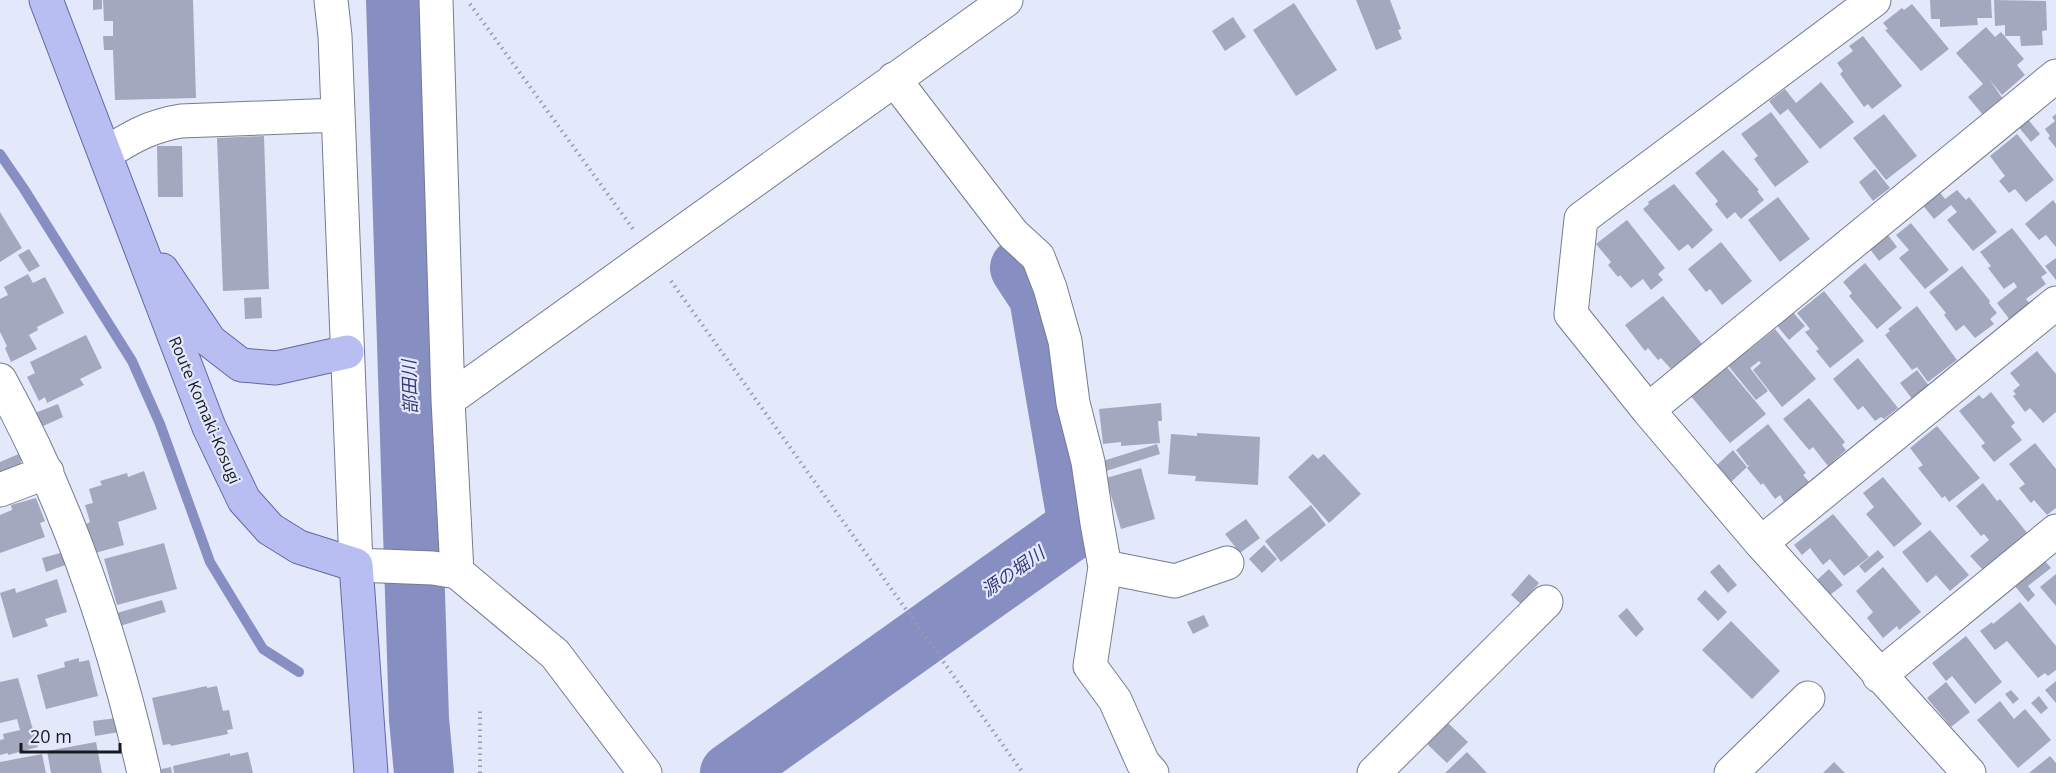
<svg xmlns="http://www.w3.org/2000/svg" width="2056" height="773" font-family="'Open Sans','Noto Sans JP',sans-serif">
	<rect width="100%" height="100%" fill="#e4e8fb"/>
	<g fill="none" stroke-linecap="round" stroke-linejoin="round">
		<path stroke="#878ec1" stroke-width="10" d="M0 154 24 189 132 361 160 424 210 562 263 649 299 672"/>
		<path stroke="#878ec1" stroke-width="60" d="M396 0 419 719 424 773
			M730 773 1078 526 1039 297 1020 268"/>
	</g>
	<path fill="#a4a8bf" d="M93 0H102V9L93 10Z
		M103 0H193L196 98 115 100 113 50H104L103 36H113V21H104Z
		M1356 0H1390L1401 29 1398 30 1402 39 1376 50Z
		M1930 0H1991L1992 18H1977L1978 25 1940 27V19H1931Z
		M1994 0 2046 1 2047 30 2042 31 2043 45 2021 46 2020 36H2005V25L1995 26Z
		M1294 3 1337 70 1296 96 1253 30Z
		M1912 4 1949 49 1921 71 1885 30 1888 29 1883 23 1902 8 1904 10Z
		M1233 17 1246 37 1225 51 1212 31Z
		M1986 27 1995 37 2001 32 2024 59 2017 65 2025 75 2002 95 1989 79 2003 99 1984 116 1968 97 1983 84 1956 53Z
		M1863 36 1902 86 1872 109 1868 104 1864 107 1840 74 1843 71 1837 63 1853 51 1849 46Z
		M1821 82 1854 122 1820 149 1788 109 1780 115 1769 101 1785 89 1796 103Z
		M1771 112 1809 162 1775 187 1754 159 1758 156 1741 134Z
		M1884 114 1917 156 1886 180 1853 138Z
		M2056 114V148L2048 138 2050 136 2045 129 2055 121 2052 117Z
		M2026 117 2040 134 2031 142 2017 125Z
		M2017 134 2054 180 2026 202 2015 189 2009 193 1999 181 2005 176 1990 156Z
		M264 136 269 289 223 291 217 138Z
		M157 146H182L183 197H158Z
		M1723 150 1759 190 1757 191 1764 200 1741 219 1735 212 1727 219 1715 204 1718 201 1695 173Z
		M1875 169 1890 188 1873 201 1859 182Z
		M1674 184 1713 230 1692 249 1688 244 1679 251 1643 209 1649 204 1648 202Z
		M1938 190 1945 199 1957 190 1966 200 1969 197 1997 232 1973 251 1947 220 1957 212 1951 205 1934 219 1921 203Z
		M1778 197 1810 239 1780 262 1748 220Z
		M2053 200 2056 204V247L2046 235 2039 240 2025 224Z
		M0 212 22 248 0 262Z
		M1627 220 1665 268 1658 274 1663 280 1651 290 1643 279 1631 288 1620 275 1618 277 1608 265 1611 262 1596 244Z
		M1911 223 1949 270 1925 289 1899 258 1909 250 1896 235Z
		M2012 228 2047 273 2041 277 2046 284 2026 299 2031 305 2010 320 1997 303 2017 287 2014 282 2004 289 1988 268 1991 266 1980 252Z
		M1888 235 1897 247 1879 261 1870 249Z
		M1721 242 1752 281 1722 305 1710 289 1706 292 1688 269Z
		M29 249 40 266 29 272 18 255Z
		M2056 258V280L2045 266Z
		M1865 263 1902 308 1877 329 1849 296 1852 293 1843 282Z
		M1962 266 1990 301 1989 303 1997 313 1990 319 1994 324 1975 338 1964 325 1956 331 1944 315 1946 313 1929 292Z
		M28 274 33 283 45 277 64 313 37 327 38 330 29 335 37 349 11 362 5 348 7 346 0 332V299L8 295 4 287Z
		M1824 291 1864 341 1830 368 1816 351 1819 349 1805 332 1810 329 1797 313Z
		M1663 296 1702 344 1671 369 1661 358 1658 360 1648 348 1645 351 1625 325Z
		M261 297 262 318 245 319 244 298Z
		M1917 306 1957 360 1928 382 1917 367 1912 370 1885 335 1890 331 1888 329Z
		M1791 310 1805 326 1789 340 1775 323Z
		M1775 329 1816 379 1782 407 1753 370 1761 363 1759 361 1750 368 1768 391 1756 400 1726 363 1746 347 1749 350Z
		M86 335 102 368 80 379 84 385 47 403 45 397 39 401 27 377 35 373 30 362Z
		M2037 351 2056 374V412L2043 423 2030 408 2025 412 2013 396 2016 394 2013 391 2020 385 2010 373Z
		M1858 358 1898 408 1884 419 1881 417 1875 421 1863 406 1858 410 1833 379Z
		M1726 366 1766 414 1730 443 1690 395Z
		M1917 370 1930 387 1913 400 1900 383Z
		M1991 392 2015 423 2011 426 2022 440 1994 462 1981 446 1985 443 1959 411 1979 395 1983 399Z
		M1809 398 1845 442 1842 445 1846 450 1828 466 1813 447 1809 450 1783 419Z
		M1161 403 1162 421H1158L1160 443 1121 446V442L1103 444 1099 409Z
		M58 404 63 417 41 427 35 413Z
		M1768 424 1806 473 1803 475 1809 482 1784 502 1780 495 1775 499 1763 483 1761 485 1747 468 1750 465 1748 466 1736 450Z
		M1937 426 1980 478 1949 502 1945 496 1942 498 1918 468 1923 465 1910 448Z
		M1197 433 1260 437 1258 485 1195 481 1196 476 1168 474 1171 434 1197 436Z
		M2035 443 2056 469V508L2047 515 2034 500 2031 503 2019 488 2025 484 2009 464Z
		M1157 444 1160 454 1106 471 1103 461Z
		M1733 450 1747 467 1731 482 1717 465Z
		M21 453V470L0 479V462Z
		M1313 454 1318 459 1324 454 1361 494 1329 523 1288 477Z
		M1141 468 1155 519 1121 529 1106 478Z
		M144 471 157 509 118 522 124 545 95 553 86 524 90 522 85 505 93 503 89 489 102 485 100 481 127 473 128 477Z
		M1883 477 1922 524 1894 547 1866 514 1874 507 1863 493Z
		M1983 483 1997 501 2000 499 2028 534 1985 572 1970 556 1989 540 1984 534 1981 536 1956 506Z
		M36 498 45 521 40 523 45 537 0 553V515L12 510 11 505Z
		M1311 505 1326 525 1281 562 1265 541Z
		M1833 514 1869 557 1844 576 1830 559 1823 565 1810 548 1802 555 1794 545Z
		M1246 519 1260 538 1240 553 1225 534Z
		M1930 530 1969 575 1950 591 1936 575 1927 583 1902 552Z
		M164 543 177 589 117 605 104 559Z
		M1264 545 1277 559 1262 573 1249 559Z
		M1878 550 1884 557 1865 573 1859 566Z
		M64 552 68 564 46 572 42 558Z
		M2045 561 2051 568 2028 586 2035 595 2028 602 2014 585Z
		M1719 564 1737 585 1728 593 1710 572Z
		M1883 567 1921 612 1899 630 1897 626 1883 638 1867 618 1873 612 1856 591Z
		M1829 569 1843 585 1830 595 1817 580Z
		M1529 574 1539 583 1521 604 1511 595Z
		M2056 574V606L2040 587Z
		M57 579 67 612 45 619 48 626 13 638 0 593 15 588 16 593Z
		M1705 590 1727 612 1718 621 1697 599Z
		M162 600 166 612 120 626 117 613Z
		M2020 602 2056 646V670L2048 676 2045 673 2038 678 2007 641 1995 650 1980 631 1992 622 1993 624Z
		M1627 608 1644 629 1636 637 1618 616Z
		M1204 615 1209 626 1193 634 1187 622Z
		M1731 621 1780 671 1752 699 1702 650Z
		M1966 636 2002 682 1975 704 1952 676 1946 681 1932 663Z
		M79 658V662L89 660 98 696 46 709 37 675 65 667 64 662Z
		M18 678 38 747 8 755V753L0 755V740L4 739 3 734 20 730 17 719 0 723V682Z
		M2056 681V703L2045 690Z
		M1946 682 1970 712 1951 727 1927 698Z
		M207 686V688L217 686 223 711 229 710 233 729 227 730 228 734 171 746 170 744 163 745 152 698Z
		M2011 690 2019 699 2013 704 2005 694Z
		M2039 696 2048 708 2041 714 2031 703Z
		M2000 701 2014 719 2025 709 2051 740 2018 768 1977 720Z
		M117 718 119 732 95 736 93 721Z
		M1448 723 1468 742 1447 763 1427 744Z
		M96 742 102 773H51L47 751Z
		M248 752 253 773H174L173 766 230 753V756Z
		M1467 752 1487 773H1445Z
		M42 754 46 773H0V762Z
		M2050 756 2056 763V773H2029Z
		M1834 762 1845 773H1823Z
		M171 767 172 773H158L157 770Z"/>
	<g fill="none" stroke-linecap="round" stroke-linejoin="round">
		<g stroke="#777b90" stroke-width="35">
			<path id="minor" d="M331 0 335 36 356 565 433 568 457 572 555 654 645 773
				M436 0 448 400 457 572
				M1874 0 1581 219 1571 314 1648 410 1761 543 1969 773
				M894 79 1013 234 1038 257 1050 288 1065 341 1073 403 1088 462 1097 523 1105 567 1090 666 1115 700 1143 763 1152 773
				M106 153C132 137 150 126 181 121L338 115
				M0 380C68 504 113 636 144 773
				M448 400 1006 0
				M1648 410 2056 76
				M0 490 47 472
				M1761 543 2056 303
				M1105 567 1175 581 1227 563
				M1879 676 2056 531
				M1374 773 1546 602
				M1731 773 1808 698"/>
		</g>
		<g stroke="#6168a4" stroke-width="35">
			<path id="major" d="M46 0 209 427 244 500 270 529 299 547 356 565 371 773
				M162 270 210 341 241 365 276 368 347 352"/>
		</g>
		<path stroke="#989baa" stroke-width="4" stroke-dasharray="1.5 4.5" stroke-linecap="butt" d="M470 4 633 229
			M671 281 1023 773
			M480 773V711"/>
		<use href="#minor" stroke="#fff" stroke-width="33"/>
		<use href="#major" stroke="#b8bef2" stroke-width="33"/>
	</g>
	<g text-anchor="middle" stroke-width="4.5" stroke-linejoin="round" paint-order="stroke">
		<g font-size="16" fill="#181a22" stroke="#e4e8fb">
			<text transform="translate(205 410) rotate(67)" y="6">Route Komaki-Kosugi</text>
		</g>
		<g font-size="18" font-style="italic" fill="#363a79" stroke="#e4e8fb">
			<text transform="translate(410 387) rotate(-92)" y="6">部田川</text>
			<text transform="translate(1013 572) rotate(-35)" y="6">源の堀川</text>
		</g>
	</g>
	<path d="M21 743v9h99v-9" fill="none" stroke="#181a22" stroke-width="3"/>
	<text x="30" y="743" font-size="18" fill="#181a22" stroke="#e4e8fb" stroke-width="4.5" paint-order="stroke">20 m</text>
</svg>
